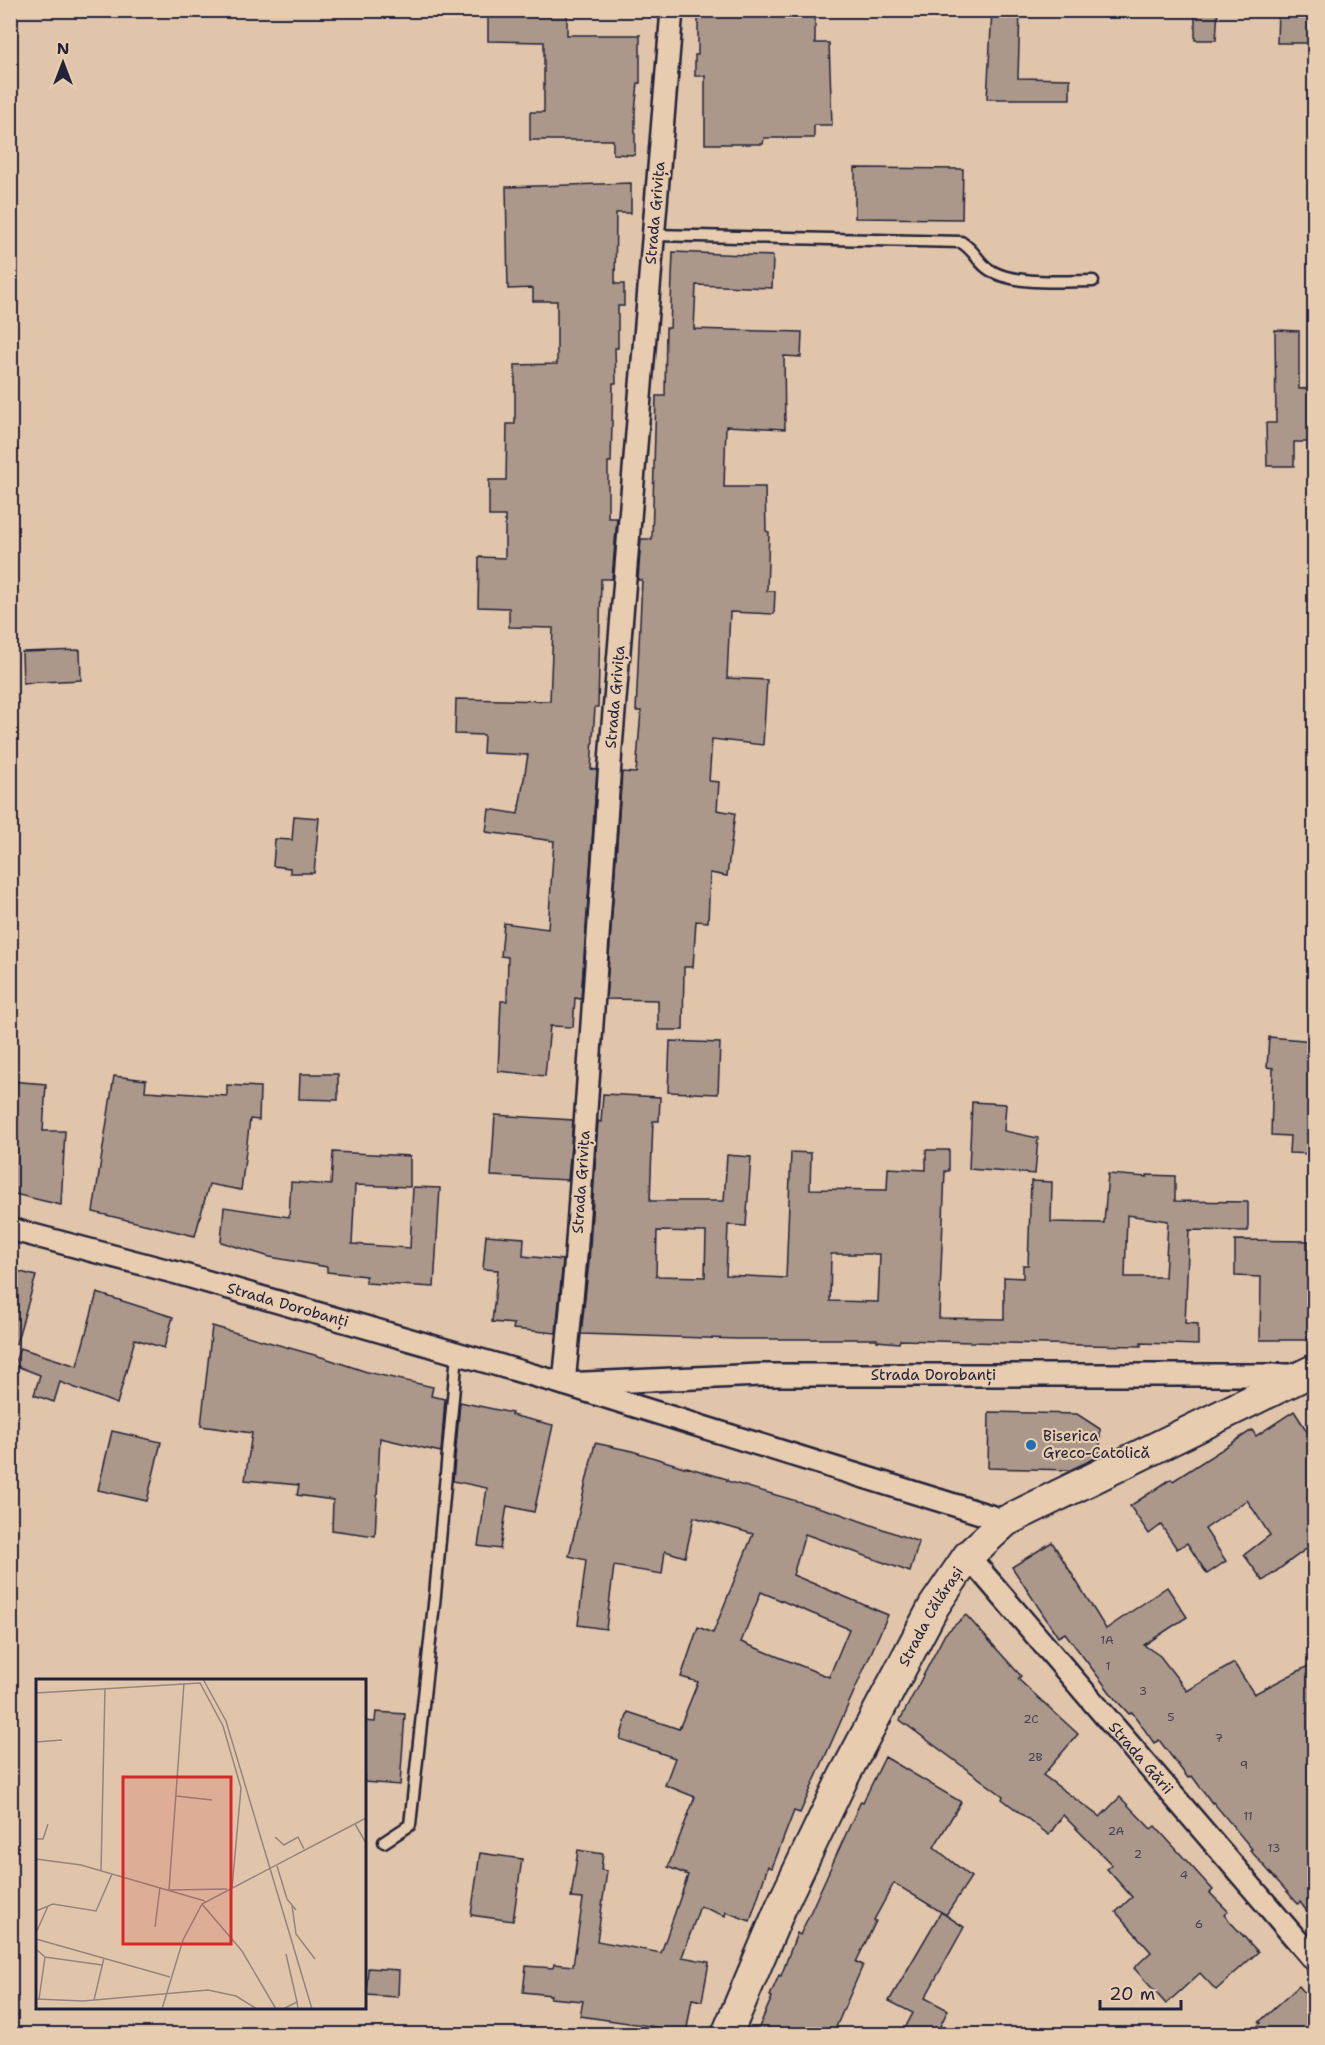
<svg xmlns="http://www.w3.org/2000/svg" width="1325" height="2045" font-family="'Shantell Sans',sans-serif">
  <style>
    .building { fill: #ab988b; stroke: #22223b; stroke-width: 1.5; fill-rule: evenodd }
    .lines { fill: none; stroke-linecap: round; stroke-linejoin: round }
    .lane-casing { stroke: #22223b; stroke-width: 15 }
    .street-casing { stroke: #22223b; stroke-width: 26 }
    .secondary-casing { stroke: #22223b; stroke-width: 34 }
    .lane { stroke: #e8ccaf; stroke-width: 10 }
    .street { stroke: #e8ccaf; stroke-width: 21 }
    .secondary { stroke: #e8ccaf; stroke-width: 30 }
    .poi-dot { fill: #1f6fb2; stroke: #e8ccaf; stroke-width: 2 }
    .labels { text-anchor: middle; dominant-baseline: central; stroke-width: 4.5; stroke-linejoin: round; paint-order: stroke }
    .number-label { font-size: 12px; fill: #44404f }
    .street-label { font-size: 15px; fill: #22223b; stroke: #e8ccaf }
    .poi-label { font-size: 15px; fill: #22223b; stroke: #e8ccaf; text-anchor: start }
    .inset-road { fill: none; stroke: #94847e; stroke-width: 1.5 }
    .view { fill: #d62828; fill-opacity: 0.15; stroke: #d62828; stroke-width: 3 }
    .inset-edge { fill: none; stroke: #22223b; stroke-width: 3 }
  </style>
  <rect width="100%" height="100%" fill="#e0c5aa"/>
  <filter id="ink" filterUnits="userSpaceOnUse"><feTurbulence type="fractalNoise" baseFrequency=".0167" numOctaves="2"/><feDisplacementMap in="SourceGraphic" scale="12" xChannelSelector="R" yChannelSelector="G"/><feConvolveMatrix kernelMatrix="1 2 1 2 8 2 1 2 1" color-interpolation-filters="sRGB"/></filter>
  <g filter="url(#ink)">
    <g class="building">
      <path d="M 488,10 L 512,10 L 512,14 L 567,14 L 567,35 L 640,35 L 640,83 L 638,83 L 635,111 L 635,155 L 613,154 L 613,140 L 530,140 L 530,112 L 544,112 L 544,42 L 488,41 Z"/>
      <path d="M 698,10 L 755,10 L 755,15 L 815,14 L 815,43 L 829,43 L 832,125 L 814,125 L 814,138 L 764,138 L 763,144 L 705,144 L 705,76 L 695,76 L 695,55 L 698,55 Z"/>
      <path d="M 992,10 L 1020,10 L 1018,78 L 1070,79 L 1070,99 L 987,99 Z"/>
      <path d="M 1195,10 L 1218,10 L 1216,40 L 1195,40 Z"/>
      <path d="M 1278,10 L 1314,10 L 1314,43 L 1277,43 Z"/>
      <path d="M 855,168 L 963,169 L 962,219 L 855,218 Z"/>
      <path d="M 631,183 L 631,213 L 616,213 L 615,284 L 624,284 L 624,306 L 618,306 L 618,348 L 615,348 L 616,383 L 613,383 L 611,462 L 608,462 L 608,518 L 617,518 L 612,579 L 601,579 L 598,707 L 595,707 L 591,769 L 597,770 L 581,999 L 575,998 L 573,1027 L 550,1026 L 545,1076 L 498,1071 L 501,1001 L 507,1001 L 508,957 L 501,956 L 504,923 L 548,929 L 554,841 L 486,832 L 489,809 L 518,814 L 528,755 L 483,753 L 484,735 L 455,734 L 456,699 L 550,701 L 553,628 L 509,627 L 509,608 L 478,607 L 479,557 L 505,558 L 505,516 L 489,516 L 489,480 L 506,480 L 507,424 L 515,424 L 515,365 L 557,364 L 557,301 L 533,301 L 533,288 L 508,289 L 506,187 Z"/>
      <path d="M 673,252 L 773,256 L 772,288 L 696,285 L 694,329 L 802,332 L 801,357 L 784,356 L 785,429 L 726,426 L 724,487 L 765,487 L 766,531 L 769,532 L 767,591 L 775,591 L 774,614 L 730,612 L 727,678 L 767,680 L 763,745 L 712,739 L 709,781 L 719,782 L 717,810 L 735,813 L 727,876 L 710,873 L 708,922 L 696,921 L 693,967 L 684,967 L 683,1030 L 658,1030 L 658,1000 L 606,999 L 622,772 L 636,773 L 641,711 L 636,711 L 642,580 L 638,580 L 641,539 L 652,539 L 656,396 L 665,396 L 666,328 L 670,328 Z"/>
      <path d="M 1275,330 L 1299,331 L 1299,389 L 1314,388 L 1314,442 L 1294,442 L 1294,466 L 1267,466 L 1266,423 L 1276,423 Z"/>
      <path d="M 80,650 L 81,680 L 23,683 L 22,652 Z"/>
      <path d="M 294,816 L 319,818 L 314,873 L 290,873 L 290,868 L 273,866 L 275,839 L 292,840 Z"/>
      <path d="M 1269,1037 L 1314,1041 L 1314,1154 L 1289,1153 L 1290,1136 L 1271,1135 L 1273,1068 L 1267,1067 Z"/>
      <path d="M 670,1041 L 720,1043 L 718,1094 L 668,1092 Z"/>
      <path d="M 300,1074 L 338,1074 L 338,1100 L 299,1099 Z"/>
      <path d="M 114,1076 L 146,1080 L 145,1091 L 227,1096 L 227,1085 L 260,1087 L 259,1120 L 250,1119 L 241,1190 L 209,1184 L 195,1236 L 93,1212 Z"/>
      <path d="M 10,1081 L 46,1084 L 43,1131 L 65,1131 L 61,1205 L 10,1193 Z"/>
      <path d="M 603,1094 L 660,1097 L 659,1121 L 653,1121 L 650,1201 L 724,1201 L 727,1155 L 751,1157 L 746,1226 L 728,1225 L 726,1275 L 786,1278 L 791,1152 L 811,1153 L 810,1189 L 887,1190 L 888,1168 L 926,1170 L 926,1150 L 949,1150 L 949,1171 L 945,1171 L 939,1318 L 1004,1319 L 1004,1277 L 1023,1278 L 1023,1265 L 1028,1265 L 1031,1181 L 1052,1182 L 1051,1222 L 1104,1223 L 1108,1174 L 1147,1177 L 1147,1175 L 1175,1176 L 1175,1201 L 1248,1202 L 1248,1231 L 1189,1230 L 1185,1323 L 1198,1324 L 1198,1345 L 1141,1343 L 1141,1346 L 1082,1345 L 900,1340 L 899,1343 L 877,1341 L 877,1339 L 737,1339 L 581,1334 L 589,1262 L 598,1121 L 601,1122 ZM 1127,1215 L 1168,1221 L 1165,1277 L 1125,1277 ZM 657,1231 L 706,1232 L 705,1277 L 656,1276 ZM 831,1254 L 880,1254 L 878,1302 L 830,1301 Z"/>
      <path d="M 972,1102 L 1006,1104 L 1004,1131 L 1038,1138 L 1035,1174 L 969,1169 Z"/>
      <path d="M 495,1115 L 573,1120 L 568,1180 L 491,1176 Z"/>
      <path d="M 333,1152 L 410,1156 L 410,1187 L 355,1185 L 352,1244 L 410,1248 L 413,1187 L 440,1188 L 434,1287 L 366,1283 L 366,1276 L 327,1272 L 327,1267 L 270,1257 L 221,1242 L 224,1207 L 289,1217 L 291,1182 L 331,1185 Z"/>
      <path d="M 486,1235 L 524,1238 L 523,1256 L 563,1260 L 556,1333 L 513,1329 L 514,1324 L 492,1322 L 498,1270 L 483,1269 Z"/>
      <path d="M 1235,1240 L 1309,1241 L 1308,1340 L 1260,1340 L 1261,1277 L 1235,1276 Z"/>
      <path d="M 10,1269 L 36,1276 L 16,1344 L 10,1343 Z"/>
      <path d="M 97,1293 L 173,1317 L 164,1348 L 135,1339 L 117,1404 L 60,1382 L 54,1402 L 34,1395 L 40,1375 L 14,1365 L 20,1348 L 77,1366 Z"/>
      <path d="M 212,1326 L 325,1358 L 367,1372 L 433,1387 L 431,1396 L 445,1399 L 441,1452 L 380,1438 L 375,1536 L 332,1530 L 333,1500 L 297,1495 L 299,1485 L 245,1480 L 252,1433 L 201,1426 Z"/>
      <path d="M 460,1402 L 512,1413 L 511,1415 L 553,1425 L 534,1512 L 507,1506 L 500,1549 L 478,1546 L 487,1488 L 453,1481 Z"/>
      <path d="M 1294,1411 L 1314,1442 L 1314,1543 L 1263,1581 L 1244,1555 L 1270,1535 L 1247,1500 L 1205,1529 L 1226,1561 L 1207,1574 L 1187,1543 L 1177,1549 L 1161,1525 L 1149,1534 L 1130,1506 L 1171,1479 L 1173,1481 L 1252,1430 L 1256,1436 Z"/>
      <path d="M 989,1412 L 1077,1414 L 1100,1429 L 1100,1456 L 1070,1470 L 988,1468 Z"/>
      <path d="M 112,1431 L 161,1442 L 147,1501 L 98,1490 Z"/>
      <path d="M 595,1443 L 632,1451 L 687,1468 L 687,1467 L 727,1479 L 727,1481 L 838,1513 L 919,1542 L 910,1572 L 805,1534 L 793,1575 L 888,1615 L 800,1813 L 794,1811 L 772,1868 L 768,1866 L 750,1921 L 726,1912 L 725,1916 L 700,1906 L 682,1957 L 709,1962 L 702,2001 L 692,1999 L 686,2034 L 655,2034 L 657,2027 L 580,2016 L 583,2001 L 550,1998 L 551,1995 L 523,1992 L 526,1966 L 553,1968 L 554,1964 L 573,1966 L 583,1899 L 571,1898 L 578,1850 L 603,1854 L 601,1870 L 607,1871 L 597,1941 L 661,1953 L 688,1875 L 668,1867 L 695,1797 L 665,1785 L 675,1758 L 620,1739 L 628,1712 L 679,1729 L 698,1682 L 681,1677 L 698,1627 L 713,1633 L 753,1534 L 694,1517 L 685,1557 L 665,1551 L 662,1574 L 614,1566 L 606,1629 L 578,1625 L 586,1560 L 569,1556 ZM 761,1592 L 849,1629 L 829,1677 L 741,1642 Z"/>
      <path d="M 1052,1542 L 1106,1629 L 1167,1587 L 1187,1617 L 1144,1645 L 1160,1656 L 1187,1691 L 1234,1663 L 1254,1694 L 1314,1663 L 1314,1921 L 1300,1902 L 1298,1904 L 1250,1850 L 1252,1849 L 1213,1802 L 1212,1803 L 1192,1776 L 1188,1778 L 1159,1740 L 1154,1743 L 1132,1712 L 1129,1714 L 1115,1699 L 1065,1633 L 1058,1637 L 1012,1567 Z"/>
      <path d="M 966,1615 L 1021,1676 L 1018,1679 L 1078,1734 L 1043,1775 L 1100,1817 L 1120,1797 L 1151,1829 L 1155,1826 L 1213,1890 L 1210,1893 L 1228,1911 L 1224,1915 L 1258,1952 L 1216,1990 L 1200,1973 L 1166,2004 L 1134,1968 L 1151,1952 L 1116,1912 L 1132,1897 L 1107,1869 L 1112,1865 L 1063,1815 L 1049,1835 L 1002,1799 L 1003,1796 L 900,1720 L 945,1634 Z"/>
      <path d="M 376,1712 L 405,1714 L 400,1785 L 364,1782 L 364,1721 L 375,1722 Z"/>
      <path d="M 885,1757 L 961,1802 L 934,1847 L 971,1877 L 946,1915 L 894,1883 L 874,1920 L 876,1921 L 856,1962 L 863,1965 L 833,2034 L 756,2034 L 772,1997 L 770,1996 L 779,1975 L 781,1976 L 797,1933 L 800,1935 L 861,1801 L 863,1802 Z"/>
      <path d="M 480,1853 L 522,1859 L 513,1921 L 471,1915 Z"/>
      <path d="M 941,1912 L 964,1927 L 925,1998 L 948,2010 L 936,2034 L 902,2034 L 913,2013 L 889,2001 Z"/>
      <path d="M 368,1968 L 399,1970 L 398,1997 L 366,1995 Z"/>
      <path d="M 1299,1986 L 1314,2004 L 1314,2034 L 1249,2034 L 1261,2023 L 1259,2022 Z"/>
    </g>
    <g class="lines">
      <g class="lane-casing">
        <g id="lane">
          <path d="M 653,235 L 961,242 C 975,251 976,259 987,268 C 1010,286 1065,281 1093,281"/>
          <path d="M 384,1842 L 410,1825 L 435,1595 L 457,1354"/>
        </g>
      </g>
      <g class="street-casing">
        <g id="street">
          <path id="s1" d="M 672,10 L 611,748 L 576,1256 L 564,1384 L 760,1375 L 1298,1375"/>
          <path id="s2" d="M 10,1229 L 177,1273 L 564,1384 L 1006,1521"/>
          <path id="s3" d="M 968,1556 L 1314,1960"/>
        </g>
      </g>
      <g class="secondary-casing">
        <g id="secondary">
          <path id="s4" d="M 727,2034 L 781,1907 L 843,1778 L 934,1606 L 968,1556 L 1006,1521 L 1314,1370"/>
        </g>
      </g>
      <use href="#lane" class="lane"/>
      <use href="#street" class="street"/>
      <use href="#secondary" class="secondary"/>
    </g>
  </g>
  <circle class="poi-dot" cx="1031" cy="1445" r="6"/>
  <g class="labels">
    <g class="number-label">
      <text x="1107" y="1640">1A</text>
      <text x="1108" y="1666">1</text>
      <text x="1143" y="1691">3</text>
      <text x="1171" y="1717">5</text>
      <text x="1031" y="1719">2C</text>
      <text x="1219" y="1738">7</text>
      <text x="1035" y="1757">2B</text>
      <text x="1244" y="1765">9</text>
      <text x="1248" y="1816">11</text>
      <text x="1116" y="1831">2A</text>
      <text x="1274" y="1848">13</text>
      <text x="1138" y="1854">2</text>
      <text x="1184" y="1875">4</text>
      <text x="1199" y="1924">6</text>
    </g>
    <g class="street-label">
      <text transform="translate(655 213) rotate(-85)">Strada Grivița</text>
      <text transform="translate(615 697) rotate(-85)">Strada Grivița</text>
      <text transform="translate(581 1182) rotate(-86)">Strada Grivița</text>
      <text stroke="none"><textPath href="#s2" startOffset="288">Strada Dorobanți</textPath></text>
      <text stroke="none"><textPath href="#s1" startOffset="1748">Strada Dorobanți</textPath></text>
      <text stroke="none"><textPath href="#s4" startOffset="465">Strada Călărași</textPath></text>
      <text stroke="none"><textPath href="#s3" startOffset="266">Strada Gării</textPath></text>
    </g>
    <g class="poi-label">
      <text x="1043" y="1436">Biserica<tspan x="1043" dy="17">Greco-Catolică</tspan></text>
    </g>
  </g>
  <g transform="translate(36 1679)">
    <rect width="330" height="330" fill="#e0c5aa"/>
    <path class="inset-road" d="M 167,0 L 190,42 L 276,330M 148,4 L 133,211 L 191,210M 0,14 L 164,4 L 187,47 L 205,109 L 196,209M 0,63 L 26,61M 140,117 L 176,121M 319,145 L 330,164M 239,158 L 248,166 L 262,158 L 268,170M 0,160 L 7,160 L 12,145M 0,180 L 45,186 L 169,222M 241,187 L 251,220 L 260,231M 65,192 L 69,9M 166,225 L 206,272 L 240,330M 256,226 L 260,255 L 279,280M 0,232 L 17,225 L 60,232 L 76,195M 119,248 L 124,208M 0,254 L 12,227M 0,260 L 134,298M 0,270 L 9,278 L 66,286M 250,275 L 261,323M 0,320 L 47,322 L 172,311 L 200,317 L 221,330M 3,320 L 9,278M 58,321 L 68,279M 126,330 L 147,261 L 166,225 L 330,139M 247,330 L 261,323 L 262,330"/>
    <path class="view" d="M 87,98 L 195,98 L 195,265 L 87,265 Z"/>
    <rect width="330" height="330" class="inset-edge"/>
  </g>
  <rect width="1325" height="2045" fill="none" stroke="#e8ccaf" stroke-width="36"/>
  <rect x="18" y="18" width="1289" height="2009" fill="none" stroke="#22223b" stroke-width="2" filter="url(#ink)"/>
  <g transform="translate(63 63)" stroke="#e8ccaf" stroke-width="4.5" paint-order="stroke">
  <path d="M0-4.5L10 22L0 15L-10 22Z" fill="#22223b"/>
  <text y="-9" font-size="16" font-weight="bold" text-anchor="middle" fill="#22223b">N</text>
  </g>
  <path d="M1100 2000v9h81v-9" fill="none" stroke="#22223b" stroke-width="3"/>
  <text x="1109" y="2000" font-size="18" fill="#22223b" stroke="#e8ccaf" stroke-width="4.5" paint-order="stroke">20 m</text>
</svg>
